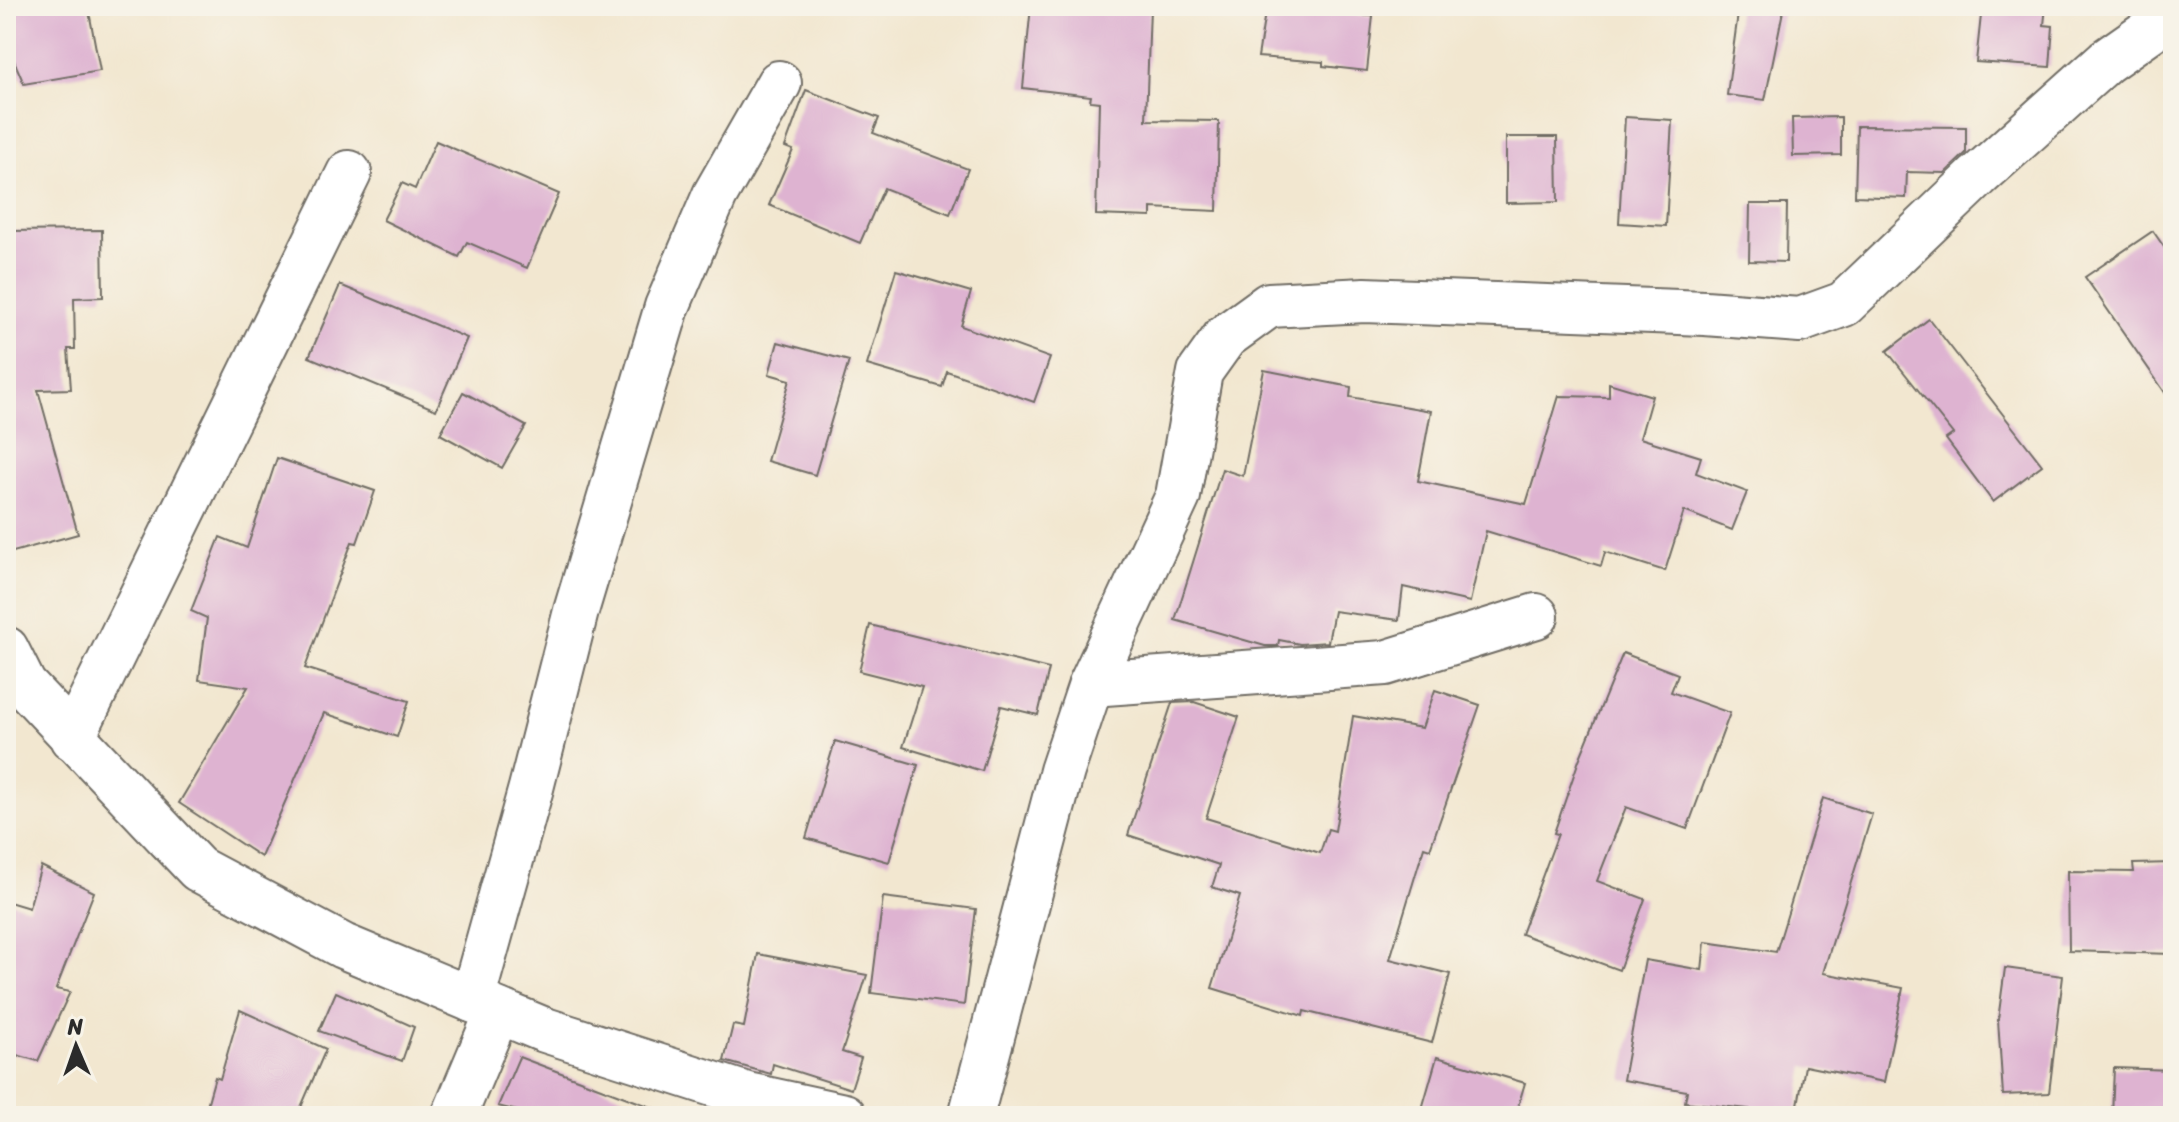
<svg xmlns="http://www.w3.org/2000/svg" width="2179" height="1122" font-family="Sriracha,sans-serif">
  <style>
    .building { fill: #deb3d1 }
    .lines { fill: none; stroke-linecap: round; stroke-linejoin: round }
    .minor-casing { stroke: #716d65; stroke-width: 48 }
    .tertiary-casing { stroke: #716d65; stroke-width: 48 }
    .minor { stroke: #fff; stroke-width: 44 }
    .tertiary { stroke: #fff; stroke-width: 44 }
  </style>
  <rect width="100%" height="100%" fill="#f7f3e8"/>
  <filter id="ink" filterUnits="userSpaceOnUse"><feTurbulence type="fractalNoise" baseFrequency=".0125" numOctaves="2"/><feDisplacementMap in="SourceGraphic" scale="16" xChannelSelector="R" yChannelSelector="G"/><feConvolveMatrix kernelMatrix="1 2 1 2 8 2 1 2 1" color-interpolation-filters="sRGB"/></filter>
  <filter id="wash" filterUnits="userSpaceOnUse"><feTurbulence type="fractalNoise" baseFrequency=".006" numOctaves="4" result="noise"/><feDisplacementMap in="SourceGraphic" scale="32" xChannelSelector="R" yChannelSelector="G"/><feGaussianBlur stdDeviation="1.8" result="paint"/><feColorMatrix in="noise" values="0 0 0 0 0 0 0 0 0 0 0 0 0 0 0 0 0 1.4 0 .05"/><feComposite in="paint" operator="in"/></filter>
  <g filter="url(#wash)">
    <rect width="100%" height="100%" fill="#f2e7d0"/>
    <g id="blocks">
      <g class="building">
        <path d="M 36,6 L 88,6 L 100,71 L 24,84 L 6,42 L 6,9 Z"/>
        <path d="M 1031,6 L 1150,8 L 1146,120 L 1219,121 L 1217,211 L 1151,208 L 1151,217 L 1096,215 L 1099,102 L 1090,101 L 1091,96 L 1023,88 Z"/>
        <path d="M 1266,6 L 1315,6 L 1314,12 L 1373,16 L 1367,71 L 1323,66 L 1323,62 L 1258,57 Z"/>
        <path d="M 1739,6 L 1784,6 L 1765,100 L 1727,95 Z"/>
        <path d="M 1982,6 L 2046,6 L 2044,25 L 2053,26 L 2050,67 L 1976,62 Z"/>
        <path d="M 806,90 L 879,118 L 873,133 L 968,169 L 950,214 L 884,188 L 860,243 L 769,205 L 793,150 L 785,147 Z"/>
        <path d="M 1625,117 L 1672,120 L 1666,226 L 1619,223 Z"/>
        <path d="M 1841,117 L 1841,155 L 1793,156 L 1792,118 Z"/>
        <path d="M 1857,126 L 1966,127 L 1966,153 L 1945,173 L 1907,172 L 1906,198 L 1855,196 Z"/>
        <path d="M 1506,137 L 1557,137 L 1558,202 L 1506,203 Z"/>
        <path d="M 436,141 L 559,194 L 527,268 L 467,242 L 459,257 L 383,220 L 402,183 L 415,189 Z"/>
        <path d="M 1750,204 L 1787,204 L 1786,262 L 1749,261 Z"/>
        <path d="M 102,230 L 103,297 L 74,298 L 75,349 L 68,349 L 71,389 L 38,390 L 78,534 L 6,554 L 6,231 Z"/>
        <path d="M 2153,231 L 2173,260 L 2173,404 L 2085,277 Z"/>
        <path d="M 896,270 L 971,292 L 961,326 L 1050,358 L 1034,402 L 947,371 L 942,387 L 867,365 Z"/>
        <path d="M 340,285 L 467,338 L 436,410 L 309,357 Z"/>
        <path d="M 1929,319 L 2042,465 L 1993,502 L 1946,439 L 1953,434 L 1887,351 Z"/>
        <path d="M 778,342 L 849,361 L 815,475 L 767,461 L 790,380 L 769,374 Z"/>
        <path d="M 1264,370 L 1351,387 L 1350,397 L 1431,411 L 1418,481 L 1526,504 L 1559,396 L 1609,397 L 1609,383 L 1652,396 L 1640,438 L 1701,457 L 1696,473 L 1747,492 L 1732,530 L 1684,511 L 1665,571 L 1605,552 L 1601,566 L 1486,531 L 1470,602 L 1403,587 L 1399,620 L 1334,611 L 1328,642 L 1300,644 L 1279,640 L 1278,646 L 1265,646 L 1175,620 L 1222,469 L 1243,476 Z"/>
        <path d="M 463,392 L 526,426 L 502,468 L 440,434 Z"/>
        <path d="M 277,458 L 375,491 L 357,543 L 352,542 L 305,668 L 409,701 L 397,737 L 324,713 L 261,857 L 179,803 L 248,687 L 199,680 L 207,618 L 191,611 L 220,537 L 247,548 Z"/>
        <path d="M 870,625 L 1049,669 L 1038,715 L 1001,706 L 982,771 L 903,747 L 922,687 L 859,671 Z"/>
        <path d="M 1623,653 L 1678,674 L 1671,692 L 1730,713 L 1687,829 L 1626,807 L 1597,881 L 1645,899 L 1619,970 L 1521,934 L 1558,834 L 1554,833 L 1579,760 Z"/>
        <path d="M 1435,690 L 1480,705 L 1430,849 L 1424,847 L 1390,959 L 1450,974 L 1432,1043 L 1304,1011 L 1303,1016 L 1212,988 L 1240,896 L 1212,887 L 1219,865 L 1128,835 L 1172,703 L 1194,702 L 1239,717 L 1206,818 L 1320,853 L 1328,829 L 1335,831 L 1353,716 L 1422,728 Z"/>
        <path d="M 835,741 L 918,765 L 889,862 L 806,838 Z"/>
        <path d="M 1823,798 L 1872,814 L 1823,973 L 1903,988 L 1884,1082 L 1805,1066 L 1796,1116 L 1767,1116 L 1748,1113 L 1749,1109 L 1685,1102 L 1687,1091 L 1623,1080 L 1645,960 L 1702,970 L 1705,942 L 1776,952 Z"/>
        <path d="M 2173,863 L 2173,954 L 2069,951 L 2068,871 L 2134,872 L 2133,864 Z"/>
        <path d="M 41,866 L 94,892 L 56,989 L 70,992 L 38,1061 L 6,1052 L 6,901 L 29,908 Z"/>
        <path d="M 883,897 L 976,909 L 964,1005 L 871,993 Z"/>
        <path d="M 758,954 L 867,975 L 842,1052 L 861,1058 L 851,1089 L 773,1064 L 771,1074 L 724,1061 L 733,1025 L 744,1027 Z"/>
        <path d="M 2005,968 L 2063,976 L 2049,1093 L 2003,1095 L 1998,1020 Z"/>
        <path d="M 336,992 L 414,1027 L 402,1061 L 319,1031 Z"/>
        <path d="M 240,1010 L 326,1049 L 301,1107 L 311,1110 L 310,1116 L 204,1116 L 215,1077 L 220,1079 Z"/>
        <path d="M 519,1057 L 667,1113 L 667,1116 L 537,1116 L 498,1106 Z"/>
        <path d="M 1437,1057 L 1525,1083 L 1515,1116 L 1420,1116 Z"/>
        <path d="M 2114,1068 L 2173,1070 L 2173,1116 L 2112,1116 Z"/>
      </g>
    </g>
  </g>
  <g filter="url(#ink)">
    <use href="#blocks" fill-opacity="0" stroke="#716d65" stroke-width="2"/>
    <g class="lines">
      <g class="minor-casing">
        <g id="minor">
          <path d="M 1091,684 L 1385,663 L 1536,616"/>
          <path d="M 72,738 L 349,173"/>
          <path d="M 472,1000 L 531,788 L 576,611 L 667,307 L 715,195 L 779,83"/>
          <path d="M 454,1116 L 498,1011"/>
          <path d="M 971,1116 L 1062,771 L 1091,684 L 1178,496 L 1200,372 L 1225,337 L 1269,305 L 1365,300 L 1705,313 L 1800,320 L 1844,304 L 1978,176 L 2106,61 L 2173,14"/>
        </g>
      </g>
      <g class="tertiary-casing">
        <path id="tertiary" d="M 6,649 L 24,685 L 198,869 L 343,946 L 542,1029 L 747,1095 L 844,1116"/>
      </g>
      <use href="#minor" class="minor"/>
      <use href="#tertiary" class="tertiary"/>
    </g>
  </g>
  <rect width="2179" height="1122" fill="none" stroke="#f7f3e8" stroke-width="32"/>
  <g transform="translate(76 1046) rotate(358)" stroke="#f7f3e8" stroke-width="6" paint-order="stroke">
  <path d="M0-6L14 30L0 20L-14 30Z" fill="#2b2b2b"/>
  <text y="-12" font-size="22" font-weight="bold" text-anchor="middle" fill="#2b2b2b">N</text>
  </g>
</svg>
